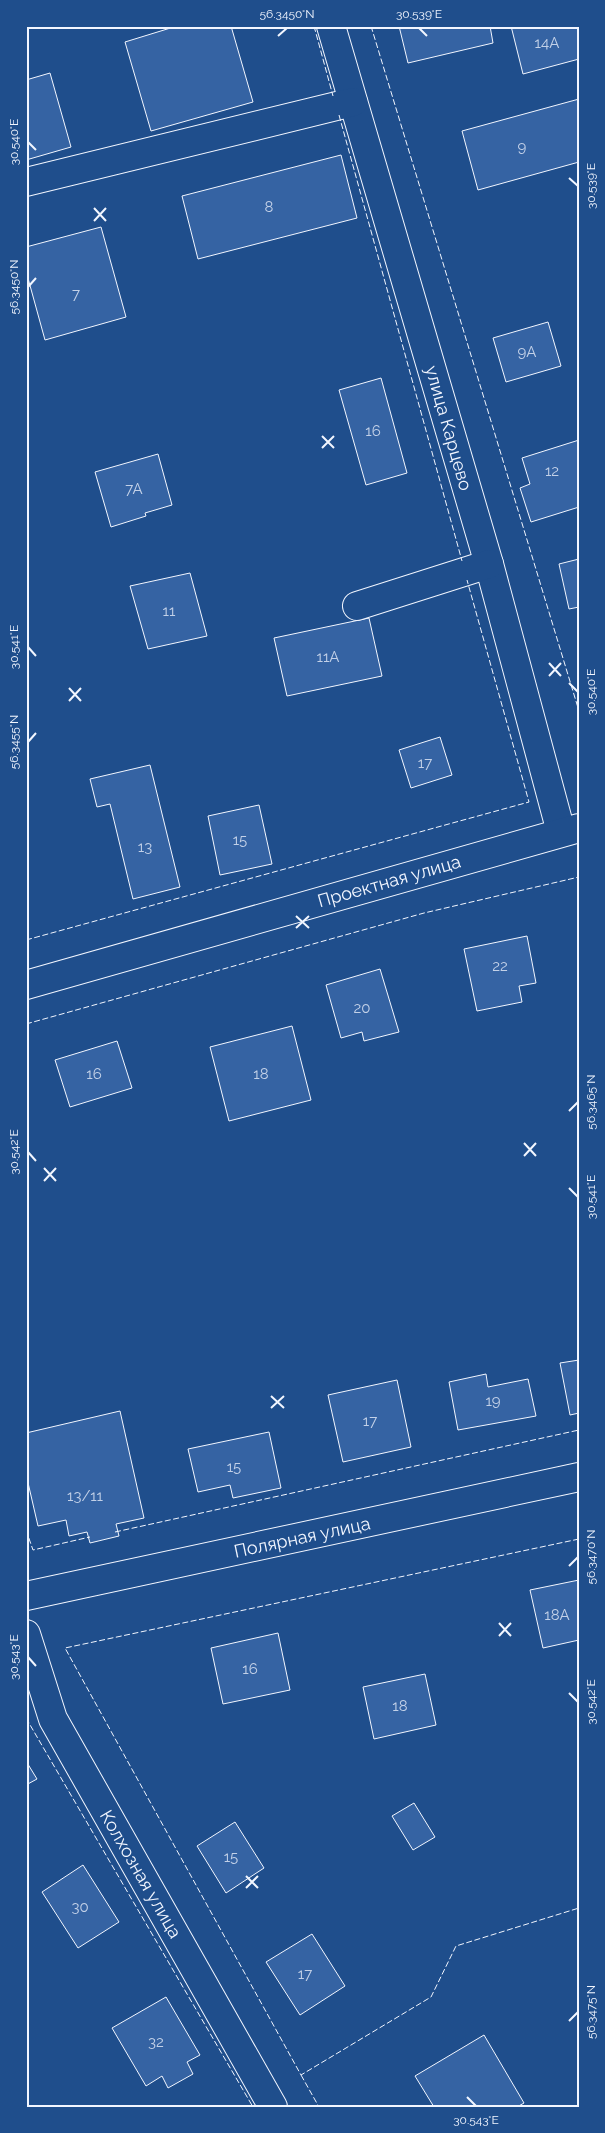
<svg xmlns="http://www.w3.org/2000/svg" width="605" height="2133" font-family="Raleway,sans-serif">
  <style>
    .building { fill: #3563a3; stroke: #f2f6ff }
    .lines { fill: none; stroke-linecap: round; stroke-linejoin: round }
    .minor-casing { stroke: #f2f6ff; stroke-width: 30 }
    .minor { stroke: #1f4e8c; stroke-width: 28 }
    .fence { stroke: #f2f6ff; stroke-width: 1; stroke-dasharray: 6 2.5; stroke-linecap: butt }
    .ticks { fill: none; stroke: #f2f6ff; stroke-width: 2 }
    .labels { text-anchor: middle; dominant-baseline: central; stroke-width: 4; stroke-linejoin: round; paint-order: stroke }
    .number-label { font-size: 15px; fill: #c3d1e8 }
    .street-label { font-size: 18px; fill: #f2f6ff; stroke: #1f4e8c }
    .neatline { fill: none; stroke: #f2f6ff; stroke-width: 2 }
    .ticks-label { font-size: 12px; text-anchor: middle; fill: #f2f6ff }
  </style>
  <rect width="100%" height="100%" fill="#1f4e8c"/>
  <g class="building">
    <path d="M 177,26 L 231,26 L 253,102 L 151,131 L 125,42 Z"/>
    <path d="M 399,26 L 490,26 L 493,43 L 408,63 Z"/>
    <path d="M 511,26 L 579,26 L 579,59 L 523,74 Z"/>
    <path d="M 50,73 L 71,147 L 26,160 L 26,80 Z"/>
    <path d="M 579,99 L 579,162 L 478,190 L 462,131 Z"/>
    <path d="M 341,155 L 357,218 L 198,259 L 182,196 Z"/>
    <path d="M 101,227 L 126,317 L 45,340 L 26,271 L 26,247 Z"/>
    <path d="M 548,322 L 561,366 L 506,382 L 493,338 Z"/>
    <path d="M 381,378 L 407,473 L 366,485 L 339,390 Z"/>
    <path d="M 579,440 L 579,507 L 531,522 L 520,488 L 530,484 L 522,458 Z"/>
    <path d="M 158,454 L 172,505 L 145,513 L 146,516 L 111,527 L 95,472 Z"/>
    <path d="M 579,559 L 579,607 L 569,609 L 559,564 Z"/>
    <path d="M 190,573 L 207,636 L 148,649 L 130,586 Z"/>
    <path d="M 369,618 L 382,676 L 287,696 L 274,638 Z"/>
    <path d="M 440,737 L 452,775 L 411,788 L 399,750 Z"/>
    <path d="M 150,765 L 180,887 L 133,899 L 110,804 L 97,807 L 90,779 Z"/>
    <path d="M 259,805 L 272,864 L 220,875 L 208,816 Z"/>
    <path d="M 527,936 L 536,983 L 519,986 L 522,1002 L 477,1011 L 464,949 Z"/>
    <path d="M 380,969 L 399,1032 L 364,1041 L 362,1032 L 341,1038 L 326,985 Z"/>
    <path d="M 292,1026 L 311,1100 L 229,1121 L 210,1047 Z"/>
    <path d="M 117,1041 L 132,1088 L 70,1107 L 55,1060 Z"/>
    <path d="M 579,1360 L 579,1413 L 570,1415 L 560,1363 Z"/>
    <path d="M 486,1374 L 488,1387 L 528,1379 L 536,1416 L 458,1430 L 449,1382 Z"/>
    <path d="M 397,1380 L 411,1447 L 343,1462 L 328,1395 Z"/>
    <path d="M 120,1411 L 144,1518 L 116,1524 L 119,1536 L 90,1543 L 87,1532 L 69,1536 L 66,1520 L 38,1526 L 26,1474 L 26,1433 Z"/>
    <path d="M 269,1432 L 281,1488 L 233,1498 L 230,1485 L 198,1492 L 188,1449 Z"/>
    <path d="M 579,1580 L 579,1640 L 543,1648 L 530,1590 Z"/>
    <path d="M 278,1633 L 290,1690 L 223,1704 L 211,1648 Z"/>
    <path d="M 425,1674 L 436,1725 L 374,1739 L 363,1687 Z"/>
    <path d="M 26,1761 L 37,1779 L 26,1785 Z"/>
    <path d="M 414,1803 L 435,1837 L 413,1850 L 392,1816 Z"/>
    <path d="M 235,1822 L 264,1868 L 226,1893 L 197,1846 Z"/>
    <path d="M 83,1865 L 119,1922 L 78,1948 L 42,1892 Z"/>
    <path d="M 312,1934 L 345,1986 L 300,2015 L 266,1962 Z"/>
    <path d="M 166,1997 L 200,2055 L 187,2062 L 193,2074 L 168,2088 L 162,2076 L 146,2086 L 112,2028 Z"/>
    <path d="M 484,2035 L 524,2103 L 517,2107 L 434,2107 L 415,2076 Z"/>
  </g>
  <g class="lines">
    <g class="minor-casing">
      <g id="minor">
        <path d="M 331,26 L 489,564 L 561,832"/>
        <path d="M 26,182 L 353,102"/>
        <path d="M 357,606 L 489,564"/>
        <path d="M 26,985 L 579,828"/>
        <path d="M 26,1596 L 579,1477"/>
        <path d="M 26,1634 L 53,1719 L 273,2107"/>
      </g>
    </g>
    <use href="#minor" class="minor"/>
    <g class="fence">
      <path d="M 314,26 L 333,96"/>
      <path d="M 371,26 L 579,711"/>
      <path d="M 339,115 L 462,561"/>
      <path d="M 26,940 L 529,802 L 467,580"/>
      <path d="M 26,1024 L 424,913 L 579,877"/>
      <path d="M 26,1530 L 33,1550 L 90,1537"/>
      <path d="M 115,1532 L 579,1430"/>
      <path d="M 579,1539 L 65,1648 L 301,2075 L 431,1997 L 456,1946 L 579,1908"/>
      <path d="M 26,1718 L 253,2107"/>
      <path d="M 301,2075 L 319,2107"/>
    </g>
  </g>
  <path class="ticks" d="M 419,28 L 427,36M 278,36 L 287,28M 28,142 L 36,150M 569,178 L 578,186M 94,208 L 106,221M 94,221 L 106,208M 28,287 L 36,278M 322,436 L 334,448M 322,448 L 334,436M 28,647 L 36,656M 549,663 L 561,676M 549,676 L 561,663M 569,683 L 578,692M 69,688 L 81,701M 69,701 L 81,688M 28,742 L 36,733M 296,916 L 309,928M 296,928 L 309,916M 569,1111 L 578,1102M 524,1143 L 536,1156M 28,1152 L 36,1161M 524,1156 L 536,1143M 44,1168 L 56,1181M 44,1181 L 56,1168M 569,1188 L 578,1197M 271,1396 L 284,1408M 271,1408 L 284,1396M 569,1566 L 578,1557M 499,1623 L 511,1636M 499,1636 L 511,1623M 28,1657 L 36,1666M 569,1693 L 578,1702M 246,1876 L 258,1888M 246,1888 L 258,1876M 569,2021 L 578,2012M 467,2097 L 476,2106"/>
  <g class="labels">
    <g class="number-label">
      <text x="547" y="43">14А</text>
      <text x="522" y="147">9</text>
      <text x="269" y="207">8</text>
      <text x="76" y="294">7</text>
      <text x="527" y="352">9А</text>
      <text x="373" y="431">16</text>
      <text x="552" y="471">12</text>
      <text x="134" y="489">7А</text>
      <text x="169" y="611">11</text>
      <text x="328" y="657">11А</text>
      <text x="425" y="763">17</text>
      <text x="240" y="840">15</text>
      <text x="145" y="847">13</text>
      <text x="500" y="966">22</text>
      <text x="362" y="1008">20</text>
      <text x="94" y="1074">16</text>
      <text x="261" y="1074">18</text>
      <text x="493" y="1401">19</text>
      <text x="370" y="1421">17</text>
      <text x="234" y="1467">15</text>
      <text x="85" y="1496">13/11</text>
      <text x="557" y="1615">18А</text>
      <text x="250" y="1669">16</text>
      <text x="400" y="1706">18</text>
      <text x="231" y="1857">15</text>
      <text x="80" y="1907">30</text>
      <text x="305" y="1974">17</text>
      <text x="156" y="2042">32</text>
    </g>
    <g class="street-label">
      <text transform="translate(449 428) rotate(74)">улица Карцево</text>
      <text transform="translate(389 881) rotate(-16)">Проектная улица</text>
      <text transform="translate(302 1537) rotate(-12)">Полярная улица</text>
      <text transform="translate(141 1874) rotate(60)">Колхозная улица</text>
    </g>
  </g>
  <rect width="605" height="2133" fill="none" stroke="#1f4e8c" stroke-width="55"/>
  <rect x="28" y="28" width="550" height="2078" class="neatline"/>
  <g class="ticks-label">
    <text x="287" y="18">56.3450°N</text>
    <text x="419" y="18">30.539°E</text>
    <text transform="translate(14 142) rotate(-90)" y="4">30.540°E</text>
    <text transform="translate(591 186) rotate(-90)" y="4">30.539°E</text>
    <text transform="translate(14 287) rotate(-90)" y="4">56.3450°N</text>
    <text transform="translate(14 647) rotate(-90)" y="4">30.541°E</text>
    <text transform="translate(591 692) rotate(-90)" y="4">30.540°E</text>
    <text transform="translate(14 742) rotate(-90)" y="4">56.3455°N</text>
    <text transform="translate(591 1102) rotate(-90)" y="4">56.3465°N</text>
    <text transform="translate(14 1152) rotate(-90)" y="4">30.542°E</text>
    <text transform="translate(591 1197) rotate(-90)" y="4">30.541°E</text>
    <text transform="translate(591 1557) rotate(-90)" y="4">56.3470°N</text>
    <text transform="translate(14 1657) rotate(-90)" y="4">30.543°E</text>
    <text transform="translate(591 1702) rotate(-90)" y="4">30.542°E</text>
    <text transform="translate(591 2012) rotate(-90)" y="4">56.3475°N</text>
    <text x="476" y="2124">30.543°E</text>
  </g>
</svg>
